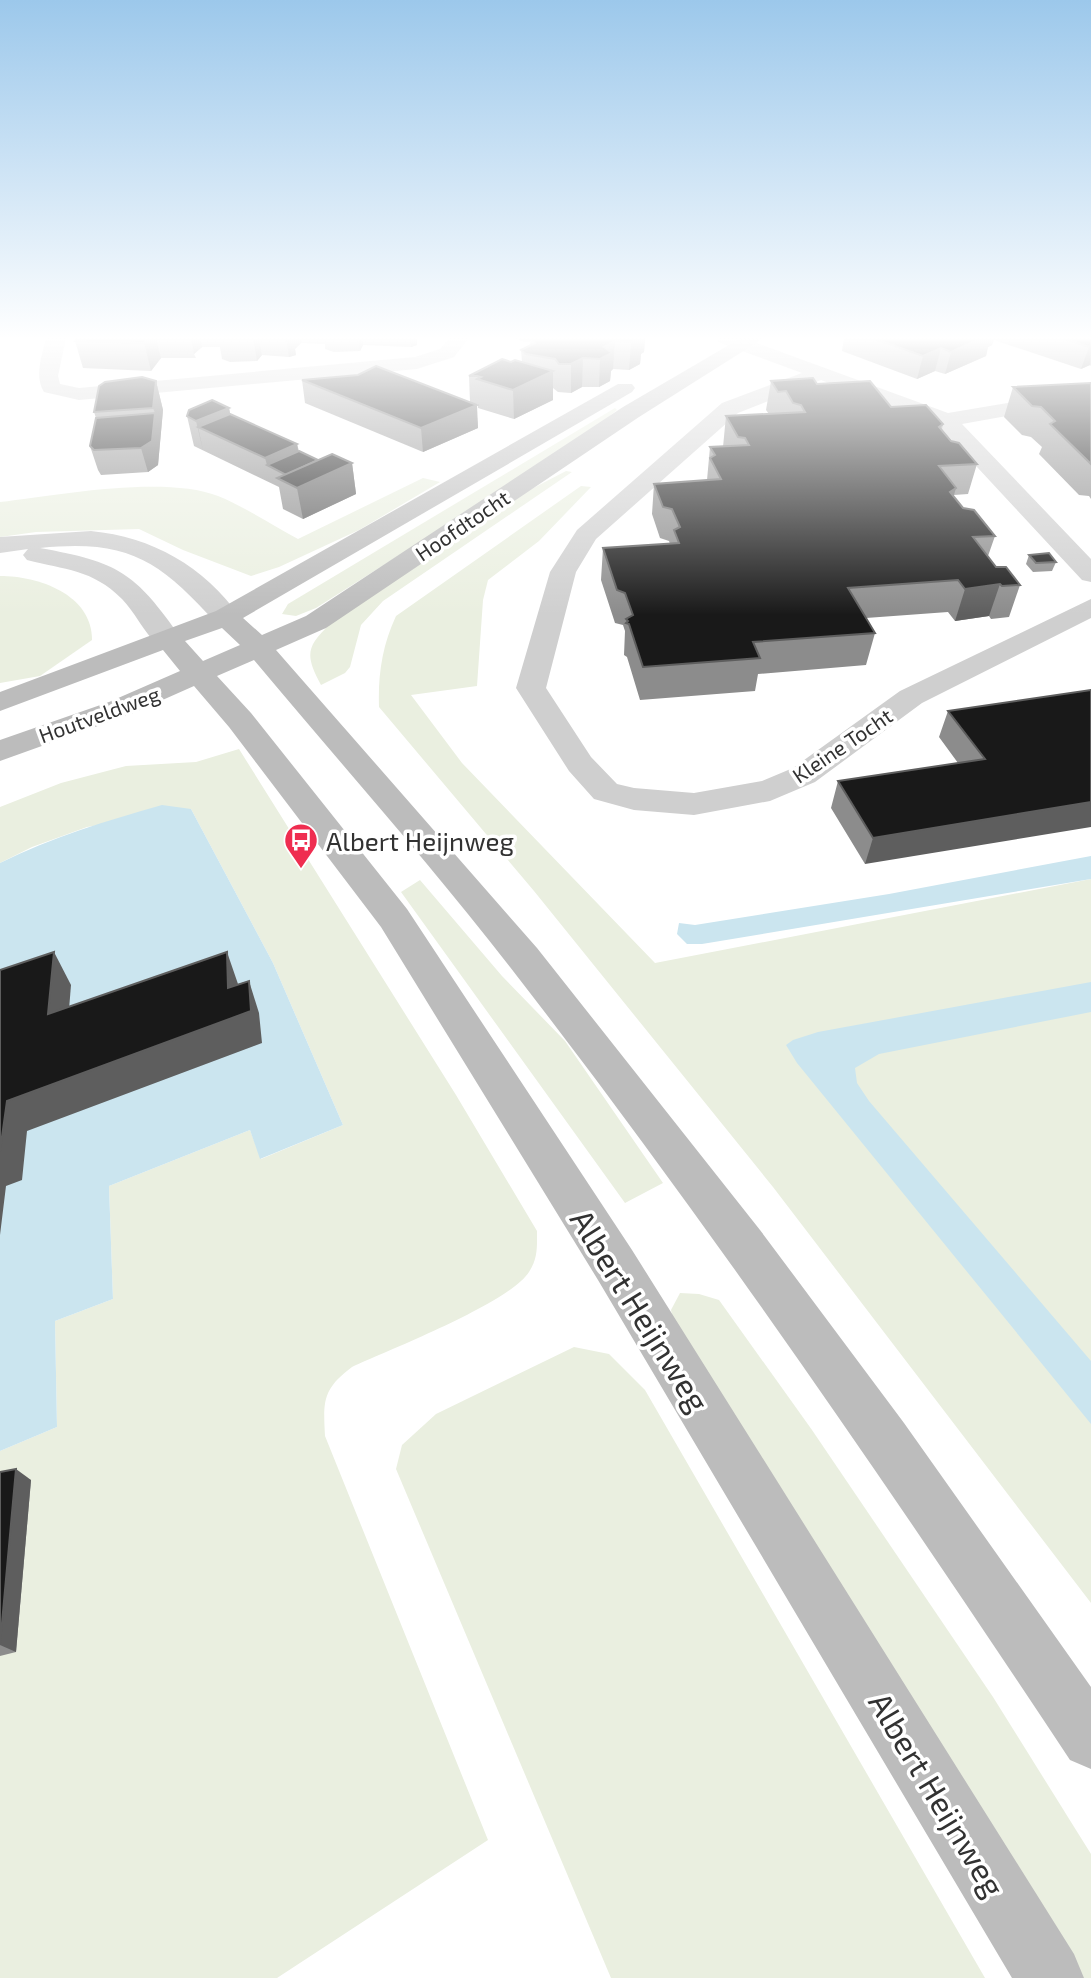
<svg xmlns="http://www.w3.org/2000/svg" width="1091" height="1978" font-family="'Exo 2',sans-serif">
  <style>
    .green { fill: #eaefe0 }
    .water { fill: #cbe5ef }
    .lines { fill: none; stroke-linecap: round; stroke-linejoin: round }
    .street { fill: #cfcfcf; fill-rule: evenodd }
    .secondary { fill: #bcbcbc; fill-rule: evenodd }
    .wall { fill: #8c8c8c }
    .shaded-wall { fill: #5e5e5e }
    .building { fill: #191919; stroke: #5e5e5e; stroke-width: 2 }
    .labels { text-anchor: middle; dominant-baseline: central; stroke-width: 7; stroke-linejoin: round; paint-order: stroke }
    .far-street-label { font-size: 21px; fill: #323232; stroke: #fff }
    .poi-label { font-size: 26px; fill: #323232; stroke: #fff; text-anchor: start }
    .near-street-label { font-size: 32px; fill: #323232; stroke: #fff }
  </style>
  <rect width="100%" height="100%" fill="#fff"/>
  <g class="green">
    <path d="M 615,408 L 617,410 L 582,439 L 316,608 L 296,616 L 282,614 L 288,604 Z"/>
    <path d="M 566,471 L 572,472 L 383,601 L 361,625 L 350,667 L 345,673 L 321,685 C 305,655 306,647 330,624 L 520,495 Z"/>
    <path d="M 423,478 L 440,482 L 359,530 L 279,567 L 251,576 L 183,550 L 139,529 L 36,532 L 0,537 L 0,502 C 58,495 165,475 218,496 C 245,507 272,525 298,539 Z"/>
    <path d="M 581,486 L 591,487 L 539,541 L 488,580 L 483,600 L 477,686 L 411,695 L 462,763 L 655,963 L 1091,879 L 1091,1603 L 773,1187 L 534,891 L 379,707 C 378,675 382,646 396,616 Z"/>
    <path d="M 0,576 C 38,576 92,594 92,640 L 40,676 L 0,683 Z"/>
    <path d="M 239,749 L 456,1095 L 537,1231 C 537,1247 538,1258 529,1272 C 509,1303 391,1349 352,1367 C 323,1389 323,1400 325,1436 L 488,1840 L 277,1978 L 0,1978 L 0,1451 L 57,1427 L 55,1321 L 113,1299 L 109,1186 L 250,1130 L 261,1159 L 343,1125 L 273,963 L 191,809 L 87,827 L 32,847 L 0,863 L 0,807 L 61,783 L 126,766 L 196,762 Z"/>
    <path d="M 420,880 L 502,976 L 565,1041 L 663,1183 L 625,1203 L 401,892 Z"/>
    <path d="M 680,1293 L 699,1294 L 719,1300 L 812,1430 L 993,1697 L 1091,1854 L 1091,1978 L 1083,1978 L 676,1332 L 671,1310 Z"/>
    <path d="M 574,1347 L 609,1354 L 645,1390 L 985,1978 L 611,1978 L 396,1469 L 402,1445 L 436,1414 Z"/>
  </g>
  <g class="water">
    <path d="M 162,805 L 191,809 L 273,963 L 343,1125 L 260,1159 L 250,1130 L 109,1186 L 113,1299 L 55,1321 L 57,1427 L 0,1451 L 0,863 C 52,837 106,821 162,805 Z"/>
    <path d="M 1091,856 L 1091,879 L 702,944 L 687,944 L 677,934 L 679,923 L 695,925 L 889,894 Z"/>
    <path d="M 1091,982 L 1091,1012 L 879,1054 L 855,1068 L 857,1083 L 869,1101 L 1091,1361 L 1091,1424 L 797,1063 L 786,1045 L 793,1040 L 818,1032 Z"/>
  </g>
  <g class="lines">
    <g class="street">
      <path d="M 46,338 L 66,338 L 58,376 L 60,384 L 79,388 L 415,357 L 440,349 L 449,338 L 469,338 L 454,357 L 417,369 L 79,400 L 44,392 C 34,376 42,356 46,338 Z"/>
      <path d="M 716,338 L 743,338 L 948,413 L 1091,389 L 1091,401 L 962,424 L 1091,559 L 1091,582 L 1082,580 L 938,425 L 821,380 L 738,413 L 596,539 L 576,572 L 546,688 L 591,757 L 617,784 L 634,788 L 694,793 L 762,781 L 793,768 L 900,691 L 1091,599 L 1091,618 L 922,703 L 815,782 L 770,801 L 694,815 L 634,810 L 594,799 L 569,771 L 516,688 L 550,572 L 577,530 L 722,403 L 802,373 L 718,342 Z"/>
      <path d="M 91,531 C 152,537 204,566 240,617 L 236,623 L 226,625 L 216,623 C 159,560 128,539 40,548 C 118,562 135,572 181,638 L 177,644 C 170,646 162,648 156,643 C 144,632 134,611 122,599 C 92,569 65,570 27,560 L 23,555 L 28,549 L 0,553 L 0,537 Z"/>
    </g>
    <path class="secondary" d="M 741,338 L 764,338 L 639,417 L 326,628 L 276,650 L 537,948 L 760,1230 L 904,1423 L 1091,1687 L 1091,1769 L 1070,1760 C 891,1490 708,1222 510,967 C 428,861 339,762 254,660 L 217,676 L 251,713 L 407,909 L 632,1250 L 1074,1954 L 1084,1978 L 1012,1978 L 598,1280 L 381,927 L 229,727 L 194,686 L 131,714 L 0,761 L 0,740 L 109,702 L 180,671 L 163,650 L 0,711 L 0,692 L 216,611 L 618,384 L 632,384 L 635,388 L 632,392 L 243,618 L 262,635 L 306,616 L 623,407 ZM 222,628 L 240,645 L 203,661 L 185,641 Z"/>
  </g>
  <g class="wall">
    <path d="M 77,338 L 417,338 L 417,345 L 411,347 L 363,345 L 360,351 L 334,352 L 325,349 L 325,344 L 301,343 L 295,349 L 296,355 L 289,357 L 262,355 L 257,361 L 230,362 L 222,359 L 220,347 L 202,347 L 194,354 L 196,358 L 161,358 L 151,371 L 83,368 L 75,341 Z"/>
    <path d="M 514,338 L 645,338 L 644,352 L 641,354 L 640,364 L 629,370 L 613,369 L 611,371 L 610,381 L 599,387 L 582,387 L 571,393 L 558,392 L 553,388 L 553,400 L 514,419 L 478,408 L 478,404 L 476,404 L 478,428 L 423,452 L 305,403 L 302,380 L 470,402 L 469,376 L 511,362 L 522,362 L 521,350 L 530,345 L 530,342 L 521,341 Z"/>
    <path d="M 844,338 L 1091,338 L 1091,366 L 1090,365 L 1081,369 L 994,340 L 992,345 L 988,347 L 986,356 L 945,374 L 935,371 L 917,379 L 842,351 Z"/>
    <path d="M 156,381 L 163,410 L 158,465 L 148,472 L 101,475 L 98,470 L 90,446 L 96,418 L 94,412 Z"/>
    <path d="M 771,381 L 817,384 L 943,424 L 942,429 L 951,441 L 977,464 L 968,494 L 954,495 L 954,497 L 963,508 L 995,536 L 988,556 L 996,567 L 1020,585 L 1009,617 L 991,619 L 989,616 L 955,621 L 948,612 L 866,618 L 875,633 L 866,665 L 758,674 L 755,691 L 640,700 L 627,657 L 624,655 L 625,631 L 623,625 L 615,623 L 601,580 L 603,548 L 670,544 L 669,541 L 660,538 L 652,514 L 654,484 L 707,480 L 710,447 L 723,447 L 726,416 L 769,414 L 766,410 Z"/>
    <path d="M 1091,383 L 1091,499 L 1089,496 L 1079,495 L 1039,454 L 1042,447 L 1031,437 L 1022,435 L 1004,417 L 1013,387 Z"/>
    <path d="M 229,408 L 230,414 L 297,444 L 299,451 L 318,461 L 352,463 L 356,494 L 303,519 L 283,509 L 279,487 L 194,446 L 187,416 Z"/>
    <path d="M 1029,555 L 1056,562 L 1052,571 L 1033,572 L 1026,564 Z"/>
    <path d="M 1091,690 L 865,864 L 831,808 L 838,781 L 958,763 L 939,737 L 948,711 Z"/>
    <path d="M 0,1472 L 31,1480 L 16,1652 L 0,1656 Z"/>
  </g>
  <g class="shaded-wall">
    <path d="M 148,338 L 156,338 L 161,358 L 151,371 L 144,343 Z"/>
    <path d="M 191,338 L 200,338 L 202,347 L 194,354 Z"/>
    <path d="M 253,338 L 259,338 L 262,355 L 257,361 Z"/>
    <path d="M 286,338 L 300,338 L 301,343 L 295,349 L 296,355 L 289,357 Z"/>
    <path d="M 359,338 L 362,338 L 363,345 L 360,351 Z"/>
    <path d="M 410,338 L 417,338 L 417,345 L 411,347 Z"/>
    <path d="M 635,338 L 645,338 L 644,352 L 641,354 L 640,364 L 629,370 L 631,342 Z"/>
    <path d="M 980,338 L 994,338 L 992,345 L 988,347 L 986,356 L 945,374 L 951,352 Z"/>
    <path d="M 615,341 L 613,369 L 611,371 L 610,381 L 599,387 L 600,359 L 604,347 Z"/>
    <path d="M 1091,346 L 1090,365 L 1081,369 L 1089,347 Z"/>
    <path d="M 941,348 L 935,371 L 917,379 L 923,356 Z"/>
    <path d="M 583,358 L 582,387 L 571,393 L 571,364 Z"/>
    <path d="M 553,371 L 553,400 L 514,419 L 513,390 Z"/>
    <path d="M 156,381 L 163,410 L 158,465 L 148,472 L 141,448 L 155,413 L 153,408 Z"/>
    <path d="M 477,405 L 478,428 L 423,452 L 421,428 Z"/>
    <path d="M 229,408 L 235,437 L 198,427 L 203,450 L 196,421 Z"/>
    <path d="M 297,444 L 301,468 L 267,465 L 265,458 Z"/>
    <path d="M 352,463 L 356,494 L 303,519 L 297,488 Z"/>
    <path d="M 956,488 L 947,519 L 950,492 Z"/>
    <path d="M 1000,584 L 989,616 L 955,621 L 965,589 Z"/>
    <path d="M 1091,802 L 1091,827 L 865,864 L 873,838 Z"/>
    <path d="M 54,952 L 71,985 L 66,1046 L 48,1014 Z"/>
    <path d="M 227,952 L 238,984 L 249,981 L 259,1013 L 262,1043 L 27,1131 L 22,1180 L 6,1186 L 0,1235 L 0,1151 L 7,1101 L 228,988 Z"/>
    <path d="M 16,1469 L 31,1480 L 16,1652 L 0,1645 Z"/>
  </g>
  <g class="building">
    <path d="M 77,338 L 148,338 L 144,343 L 75,341 Z"/>
    <path d="M 532,338 L 638,338 L 631,342 L 615,341 L 604,347 L 612,353 L 600,359 L 583,358 L 571,364 L 559,364 L 555,359 L 526,354 L 521,350 L 535,343 L 530,339 Z"/>
    <path d="M 872,338 L 982,338 L 951,352 L 941,348 L 923,356 Z"/>
    <path d="M 1062,338 L 1091,338 L 1091,346 L 1089,347 Z"/>
    <path d="M 502,359 L 511,362 L 515,360 L 553,371 L 513,390 L 477,379 L 481,377 L 477,376 L 469,376 Z"/>
    <path d="M 376,366 L 477,405 L 421,428 L 302,380 L 358,375 Z"/>
    <path d="M 142,377 L 156,381 L 153,408 L 94,412 L 99,386 L 105,382 Z"/>
    <path d="M 813,378 L 817,384 L 870,381 L 891,407 L 926,405 L 943,424 L 939,427 L 951,441 L 959,443 L 977,464 L 939,466 L 956,488 L 950,492 L 963,508 L 974,510 L 995,536 L 973,537 L 996,567 L 1006,567 L 1020,585 L 1002,586 L 1000,584 L 965,589 L 958,580 L 848,588 L 875,633 L 753,642 L 760,658 L 643,667 L 629,624 L 626,623 L 628,621 L 626,619 L 633,615 L 625,593 L 617,590 L 603,548 L 679,543 L 674,530 L 680,527 L 672,509 L 663,507 L 654,484 L 721,479 L 710,458 L 715,455 L 710,447 L 749,445 L 745,438 L 738,437 L 726,416 L 805,412 L 801,405 L 793,403 L 786,391 L 778,392 L 771,381 Z"/>
    <path d="M 1091,383 L 1091,464 L 1050,424 L 1055,421 L 1041,407 L 1032,406 L 1013,387 Z"/>
    <path d="M 212,400 L 229,408 L 196,421 L 187,416 L 189,410 Z"/>
    <path d="M 155,413 L 152,441 L 141,448 L 94,450 L 90,446 L 96,418 Z"/>
    <path d="M 230,414 L 297,444 L 265,458 L 198,427 Z"/>
    <path d="M 299,451 L 318,460 L 286,475 L 267,465 Z"/>
    <path d="M 332,454 L 352,463 L 297,488 L 277,478 Z"/>
    <path d="M 1049,553 L 1056,562 L 1036,563 L 1029,555 Z"/>
    <path d="M 1091,690 L 1091,802 L 873,838 L 838,781 L 985,759 L 948,711 Z"/>
    <path d="M 54,952 L 48,1014 L 227,952 L 228,988 L 249,981 L 251,1011 L 7,1101 L 0,1151 L 0,970 Z"/>
    <path d="M 16,1469 L 0,1645 L 0,1472 Z"/>
  </g>
  <linearGradient id="sky" x2="0" y2="1"><stop stop-color="#9cc8eb"/><stop offset="0.55" stop-color="#fff"/><stop offset="1" stop-color="#fff" stop-opacity="0"/></linearGradient>
  <rect width="1091" height="615" fill="url(#sky)"/>
  <defs>
    <g id="bus-pin" transform="scale(1.75)"><path d="M0 17L-7.5 6A9.5 9.5 0 1 1 7.5 6Z" fill="#ef2d50" stroke="#fff"/><path d="M-5-6H5V4H4V6H2V4H-2V6H-4V4H-5ZM-3.5-4V0h7V-4ZM-3.5 1.2v1.5H-2V1.2ZM2 1.2v1.5H3.5V1.2Z" fill="#fff"/></g>
  </defs>
  <g fill-rule="evenodd">
    <use href="#bus-pin" x="301" y="840"/>
  </g>
  <g class="labels">
    <g class="far-street-label">
      <text transform="translate(462 525) rotate(-34)">Hoofdtocht</text>
      <text transform="translate(99 714) rotate(-20)">Houtveldweg</text>
      <text transform="translate(842 745) rotate(-34)">Kleine Tocht</text>
    </g>
    <g class="poi-label">
      <text x="326" y="840">Albert Heijnweg</text>
    </g>
    <g class="near-street-label">
      <text transform="translate(641 1310) rotate(58)">Albert Heijnweg</text>
      <text transform="translate(938 1794) rotate(59)">Albert Heijnweg</text>
    </g>
  </g>
</svg>
